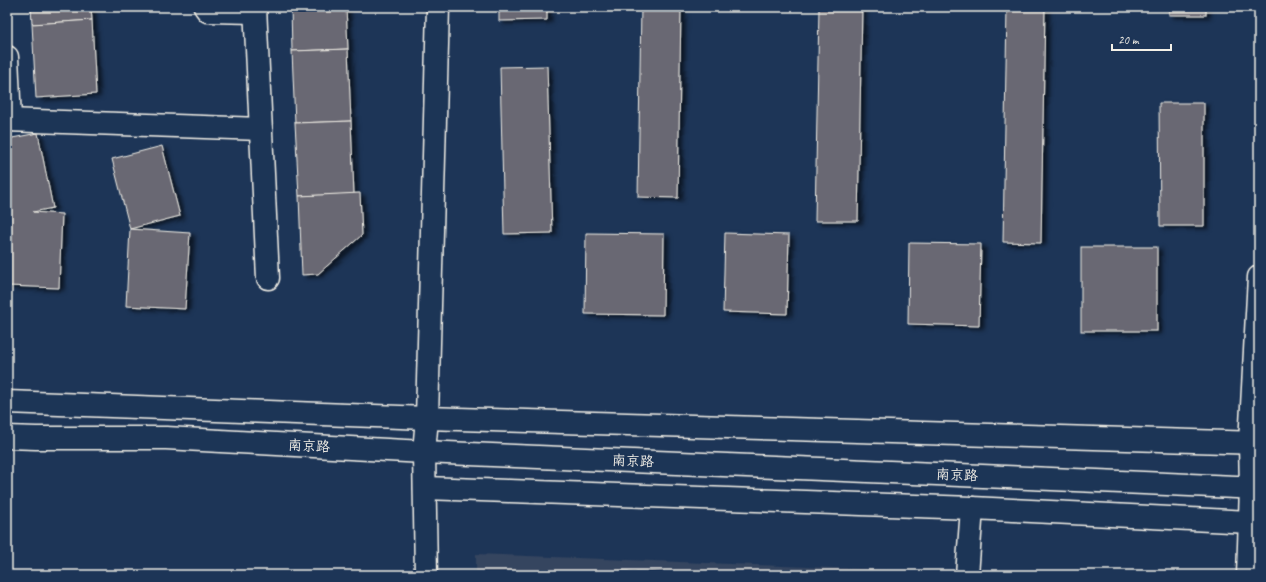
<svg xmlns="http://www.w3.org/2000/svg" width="1266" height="582" font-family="Caveat,'LXGW WenKai TC',sans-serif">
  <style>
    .built { fill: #34445f }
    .building { fill: #696873; stroke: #f4f1e8; filter: url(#shadow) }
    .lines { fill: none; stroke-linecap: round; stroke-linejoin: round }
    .minor-casing { stroke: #f4f1e8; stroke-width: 25 }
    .major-casing { stroke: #f4f1e8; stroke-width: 25 }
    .minor { stroke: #1d3557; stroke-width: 22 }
    .major { stroke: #1d3557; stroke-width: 22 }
    .labels { text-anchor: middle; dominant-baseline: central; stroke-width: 3; stroke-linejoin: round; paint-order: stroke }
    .street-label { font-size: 14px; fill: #f4f1e8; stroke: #1d3557 }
  </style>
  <defs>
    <filter id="shadow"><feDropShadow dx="4.5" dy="2.5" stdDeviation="2" flood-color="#0009"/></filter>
  </defs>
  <rect width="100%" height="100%" fill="#1d3557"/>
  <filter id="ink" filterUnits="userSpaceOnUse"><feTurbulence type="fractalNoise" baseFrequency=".025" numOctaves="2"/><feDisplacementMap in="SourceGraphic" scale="8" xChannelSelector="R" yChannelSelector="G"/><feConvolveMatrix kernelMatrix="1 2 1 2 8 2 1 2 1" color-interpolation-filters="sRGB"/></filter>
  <g filter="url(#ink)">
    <path class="built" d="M 476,554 L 938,572 L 938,575 L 476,575 Z"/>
    <g class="building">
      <path d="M 31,7 L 91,7 L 92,20 L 32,24 Z"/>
      <path d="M 291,7 L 346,7 L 348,49 L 292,51 Z"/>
      <path d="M 499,7 L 547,7 L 547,20 L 499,21 Z"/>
      <path d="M 641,7 L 681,7 L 678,198 L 638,197 Z"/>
      <path d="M 819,7 L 862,7 L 858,221 L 815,221 Z"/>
      <path d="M 1007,7 L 1045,7 L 1041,243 L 1003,242 Z"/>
      <rect x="1169" y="7" width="37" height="8"/>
      <path d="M 92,20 L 96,94 L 36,98 L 32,24 Z"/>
      <path d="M 348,49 L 351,121 L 295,123 L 292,51 Z"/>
      <path d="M 547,66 L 552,233 L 504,234 L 500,67 Z"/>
      <path d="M 1159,103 L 1204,103 L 1204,226 L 1160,226 Z"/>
      <path d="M 351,121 L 354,194 L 299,196 L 295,123 Z"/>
      <path d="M 38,133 L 53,208 L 33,212 L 62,214 L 59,288 L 7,286 L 7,139 Z"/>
      <path d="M 162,146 L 180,216 L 130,229 L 112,159 Z"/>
      <path d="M 360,193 L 362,235 L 318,274 L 302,275 L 299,196 Z"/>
      <path d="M 130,229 L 190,233 L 185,309 L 126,306 Z"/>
      <path d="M 586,233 L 664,234 L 663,315 L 585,314 Z"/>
      <path d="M 725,233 L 789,235 L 787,314 L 723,312 Z"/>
      <path d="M 909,243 L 981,244 L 979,326 L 908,324 Z"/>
      <rect x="1081" y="247" width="76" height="84"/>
      <path d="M 619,571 L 729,575 L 619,575 Z"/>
    </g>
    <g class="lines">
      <g class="minor-casing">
        <g id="minor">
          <path d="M 205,7 L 208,11 L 255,12"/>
          <path d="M 255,7 L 268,278"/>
          <path d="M 7,57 L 10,120"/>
          <path d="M 7,120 L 261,129"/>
          <path d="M 425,488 L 972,508 L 1250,522"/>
          <path d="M 426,575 L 424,452 L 427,418 L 438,7"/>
          <path d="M 967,575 L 972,508"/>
          <path d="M 1248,575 L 1251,488 L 1250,443 L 1259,277"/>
        </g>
      </g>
      <g class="major-casing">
        <g id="major">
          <path d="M 7,402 L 427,418 L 1259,443"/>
          <path d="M 7,437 L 36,438 L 166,438 L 424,452 L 1259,488"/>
        </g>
      </g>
      <use href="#minor" class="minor"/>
      <use href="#major" class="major"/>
    </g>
  </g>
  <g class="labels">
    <g class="street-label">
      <text transform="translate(309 446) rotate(3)">南京路</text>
      <text transform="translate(633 461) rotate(2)">南京路</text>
      <text transform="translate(957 475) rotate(2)">南京路</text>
    </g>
  </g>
  <rect width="1266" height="582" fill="none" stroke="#1d3557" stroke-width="24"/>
  <rect x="12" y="12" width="1242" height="558" fill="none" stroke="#f4f1e8" stroke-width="1.5" filter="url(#ink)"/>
  <path d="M1112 44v6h59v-6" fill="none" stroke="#f4f1e8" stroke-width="2"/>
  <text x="1118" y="44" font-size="12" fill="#f4f1e8" stroke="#1d3557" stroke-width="3" paint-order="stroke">20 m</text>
</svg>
